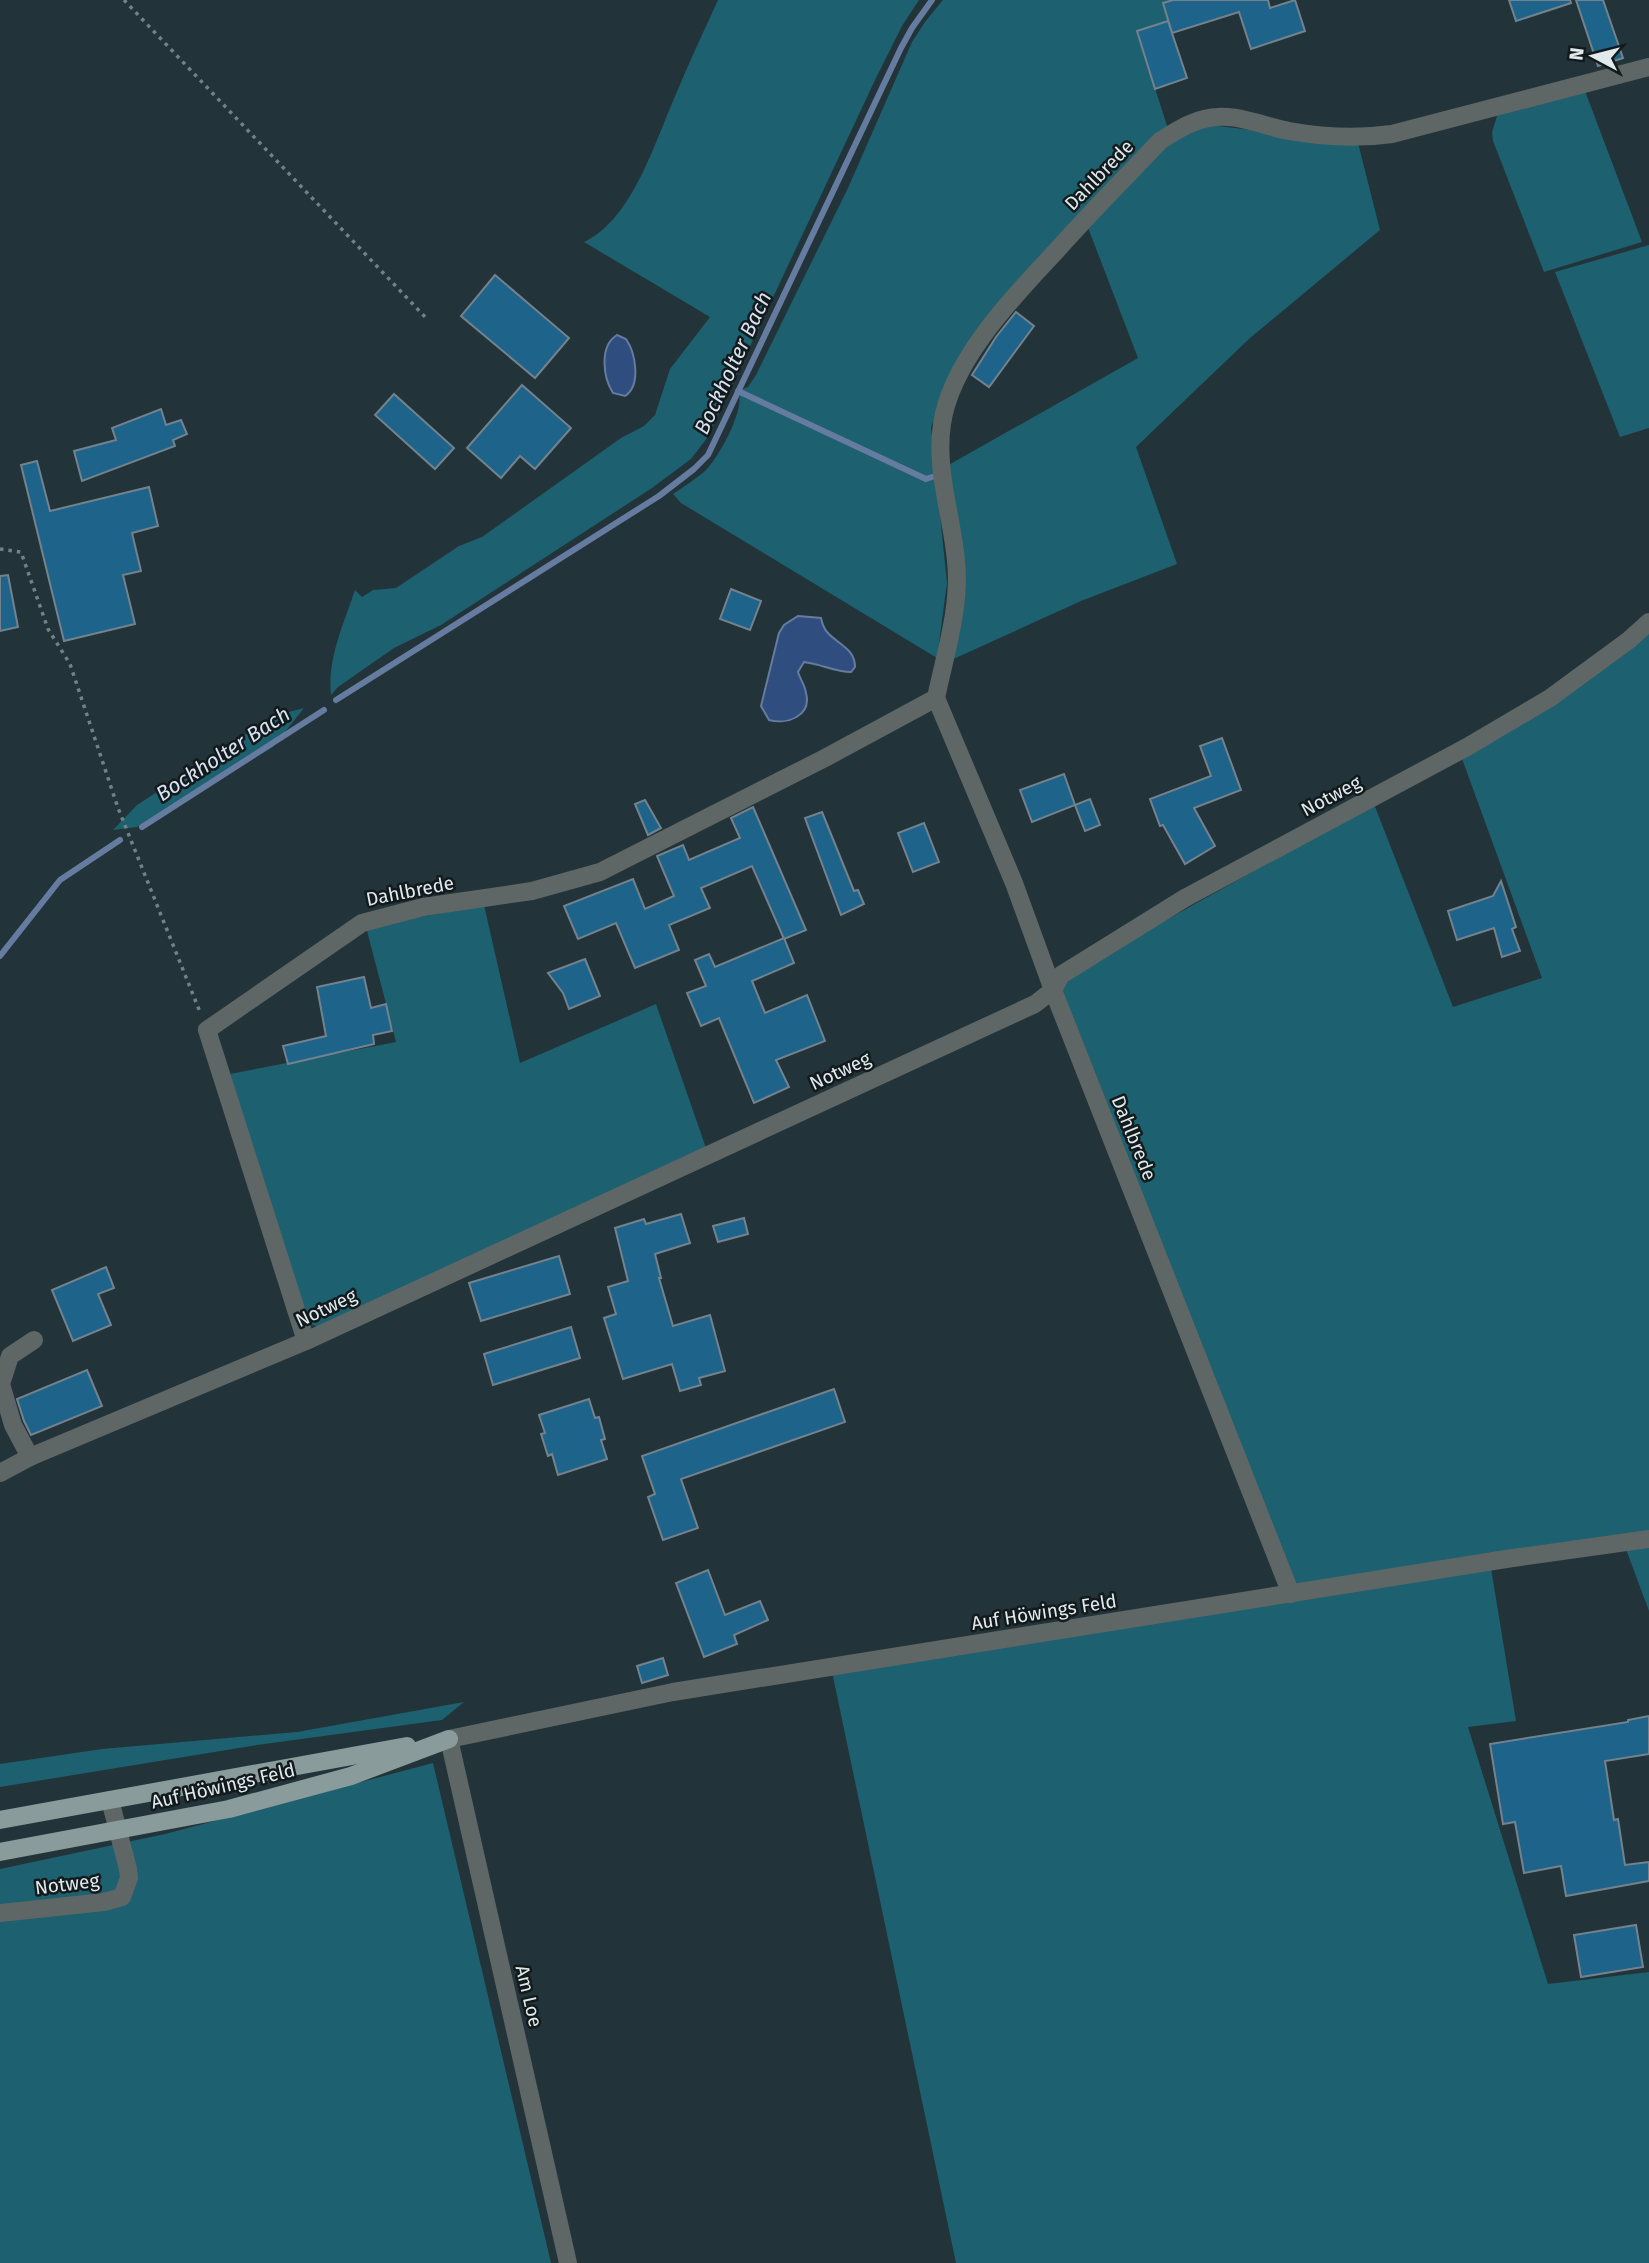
<svg xmlns="http://www.w3.org/2000/svg" width="1649" height="2263" font-family="'Fira Sans',sans-serif">
  <style>
    .green { fill: #1d606f }
    .water { fill: #304d7f; stroke: #657ca0; stroke-width: 2 }
    .lines { fill: none; stroke-linecap: round; stroke-linejoin: round }
    .stream { stroke: #657ca0; stroke-width: 6 }
    .building { fill: #1e638a; stroke: #73828d; stroke-width: 2 }
    .path { stroke: #738286; stroke-width: 3.5; stroke-dasharray: 3.5 5; stroke-linecap: butt }
    .minor { stroke: #5e6766; stroke-width: 18 }
    .major { stroke: #899b9a; stroke-width: 18 }
    .labels { text-anchor: middle; dominant-baseline: central; stroke-width: 5; stroke-linejoin: round; paint-order: stroke }
    .street-label { font-size: 19px; fill: #e0eaed; stroke: #121a1c }
    .water-label { font-size: 21px; font-style: italic; fill: #d8e2f2; stroke: #121a1c }
  </style>
  <rect width="100%" height="100%" fill="#223439"/>
  <g class="green">
    <path d="M 718,0 L 919,0 L 902,26 L 876,78 L 707,438 L 691,459 L 652,488 L 441,625 L 394,648 L 338,687 L 331,695 C 327,659 344,623 355,590 L 362,597 L 373,590 L 396,588 L 459,546 L 482,537 L 621,438 L 644,426 L 655,415 L 670,369 L 710,317 L 584,242 C 633,219 655,141 676,94 C 689,62 704,31 718,0 Z"/>
    <path d="M 943,0 L 1173,0 L 1163,4 L 1169,21 L 1137,31 L 1168,129 L 959,358 L 931,427 L 947,583 L 937,658 L 681,503 L 673,494 C 683,487 694,480 704,472 C 718,459 744,412 739,393 L 926,480 L 934,478 L 932,476 L 927,478 L 740,390 L 748,387 L 756,375 L 848,188 L 912,42 L 925,22 Z"/>
    <path d="M 1585,91 L 1642,242 L 1544,272 L 1493,141 L 1492,132 L 1498,113 Z"/>
    <path d="M 1210,125 L 1358,143 L 1380,230 L 1250,338 L 1136,447 L 1177,564 L 1081,601 L 949,661 L 958,615 L 945,467 L 1138,358 L 1087,225 L 1171,139 Z"/>
    <path d="M 1649,245 L 1649,428 L 1620,437 L 1555,272 Z"/>
    <path d="M 1649,630 L 1649,1611 L 1624,1544 L 1490,1562 L 1516,1721 L 1468,1727 L 1548,1984 L 1649,1972 L 1649,2263 L 956,2263 L 831,1667 L 1291,1594 L 1057,991 L 1066,976 L 1374,804 L 1453,1007 L 1542,978 L 1461,756 Z"/>
    <path d="M 304,708 L 273,747 L 137,827 L 113,830 L 137,805 L 274,716 Z"/>
    <path d="M 484,905 L 520,1063 L 656,1004 L 706,1148 L 319,1327 L 307,1323 L 230,1074 L 396,1042 L 366,927 Z"/>
    <path d="M 464,1702 L 442,1720 L 257,1745 L 0,1787 L 0,1764 L 102,1749 L 297,1732 Z"/>
    <path d="M 433,1763 L 551,2263 L 0,2263 L 0,1869 L 165,1834 Z"/>
  </g>
  <g class="water">
    <path d="M 617,335 L 626,339 C 635,352 642,385 625,396 L 613,393 C 603,377 599,346 617,335 Z"/>
    <path d="M 798,616 L 821,618 C 822,623 824,629 828,633 C 839,645 855,649 855,667 L 851,672 C 835,672 821,664 804,662 L 798,672 C 800,679 805,685 806,693 C 812,716 787,725 769,720 L 761,706 L 779,633 L 784,625 Z"/>
  </g>
  <g class="lines">
    <g class="stream">
      <path d="M 738,391 L 926,479 L 932,477"/>
      <path d="M 336,700 L 659,496 L 694,469 L 708,455 L 901,48 L 912,28 L 932,0"/>
      <path d="M 142,827 L 324,710"/>
      <path d="M 0,956 L 60,880 L 120,840"/>
    </g>
  </g>
  <g class="building">
    <path d="M 1173,0 L 1268,0 L 1270,8 L 1295,0 L 1305,31 L 1251,49 L 1239,12 L 1172,33 L 1163,3 Z"/>
    <path d="M 1509,0 L 1570,0 L 1571,3 L 1516,21 Z"/>
    <path d="M 1576,0 L 1603,0 L 1623,58 L 1598,66 Z"/>
    <path d="M 1168,21 L 1187,78 L 1155,89 L 1137,31 Z"/>
    <path d="M 495,275 L 569,338 L 535,378 L 461,316 Z"/>
    <path d="M 1016,312 L 1034,326 L 989,387 L 972,375 L 996,337 Z"/>
    <path d="M 522,385 L 571,428 L 535,469 L 520,456 L 501,478 L 467,448 Z"/>
    <path d="M 394,394 L 454,448 L 435,469 L 375,415 Z"/>
    <path d="M 161,409 L 166,425 L 181,420 L 187,434 L 173,440 L 175,446 L 82,481 L 74,451 L 116,440 L 112,428 Z"/>
    <path d="M 37,461 L 50,511 L 149,487 L 158,526 L 132,533 L 141,571 L 123,575 L 135,624 L 64,641 L 21,465 Z"/>
    <path d="M 8,575 L 18,627 L 0,631 L 0,576 Z"/>
    <path d="M 731,589 L 761,601 L 750,630 L 720,619 Z"/>
    <path d="M 1222,738 L 1241,790 L 1194,808 L 1215,846 L 1185,864 L 1163,825 L 1160,826 L 1150,799 L 1211,776 L 1200,746 Z"/>
    <path d="M 1064,774 L 1075,805 L 1032,822 L 1020,790 Z"/>
    <path d="M 1090,799 L 1100,825 L 1085,831 L 1075,805 Z"/>
    <path d="M 645,800 L 661,828 L 648,835 L 635,804 Z"/>
    <path d="M 753,807 L 806,930 L 784,939 L 752,866 L 701,888 L 710,908 L 669,925 L 679,950 L 635,968 L 616,923 L 578,939 L 564,906 L 633,879 L 645,909 L 674,896 L 657,856 L 683,845 L 689,860 L 740,838 L 731,818 Z"/>
    <path d="M 822,812 L 854,891 L 858,890 L 864,904 L 841,915 L 805,818 Z"/>
    <path d="M 924,823 L 939,862 L 913,872 L 898,833 Z"/>
    <path d="M 1501,881 L 1516,927 L 1512,929 L 1520,951 L 1502,957 L 1494,928 L 1457,940 L 1448,911 L 1493,896 Z"/>
    <path d="M 784,938 L 794,963 L 752,981 L 765,1013 L 807,995 L 825,1041 L 776,1060 L 789,1087 L 754,1103 L 719,1018 L 701,1026 L 687,993 L 706,986 L 695,960 L 709,954 L 715,967 Z"/>
    <path d="M 585,959 L 600,996 L 569,1009 L 563,993 L 548,973 Z"/>
    <path d="M 364,977 L 371,1008 L 386,1004 L 392,1031 L 373,1035 L 374,1044 L 288,1064 L 283,1046 L 326,1036 L 317,987 Z"/>
    <path d="M 681,1214 L 690,1243 L 655,1254 L 661,1278 L 659,1278 L 673,1326 L 710,1315 L 725,1371 L 699,1378 L 701,1385 L 680,1391 L 672,1364 L 623,1379 L 604,1318 L 616,1314 L 608,1287 L 628,1281 L 615,1228 L 644,1219 L 646,1224 Z"/>
    <path d="M 744,1218 L 748,1234 L 718,1242 L 713,1226 Z"/>
    <path d="M 559,1256 L 570,1294 L 481,1321 L 469,1283 Z"/>
    <path d="M 106,1267 L 114,1288 L 98,1294 L 111,1325 L 73,1341 L 52,1290 Z"/>
    <path d="M 571,1327 L 580,1358 L 493,1385 L 484,1354 Z"/>
    <path d="M 87,1370 L 102,1406 L 31,1435 L 24,1421 L 17,1399 Z"/>
    <path d="M 834,1389 L 845,1422 L 681,1479 L 698,1528 L 663,1540 L 648,1497 L 655,1494 L 642,1456 Z"/>
    <path d="M 589,1399 L 595,1418 L 599,1417 L 605,1439 L 601,1440 L 607,1459 L 558,1475 L 552,1454 L 548,1456 L 541,1434 L 545,1433 L 539,1415 Z"/>
    <path d="M 708,1570 L 725,1615 L 760,1601 L 768,1620 L 734,1635 L 737,1644 L 704,1657 L 676,1583 Z"/>
    <path d="M 663,1658 L 668,1675 L 642,1683 L 637,1666 Z"/>
    <path d="M 1649,1716 L 1649,1754 L 1605,1761 L 1614,1820 L 1618,1819 L 1625,1865 L 1649,1862 L 1649,1881 L 1566,1896 L 1561,1866 L 1524,1873 L 1515,1822 L 1503,1824 L 1490,1744 L 1628,1722 L 1628,1720 Z"/>
    <path d="M 1636,1925 L 1643,1967 L 1581,1977 L 1574,1935 Z"/>
  </g>
  <g class="lines">
    <g class="path">
      <path d="M 124,0 L 427,319"/>
      <path d="M 0,549 L 21,552 L 48,629 L 70,664 L 118,808 L 200,1012"/>
    </g>
    <g class="minor">
      <path d="M 936,698 C 945,654 961,606 956,561 C 952,516 935,470 942,424 C 951,360 1015,295 1058,249 C 1091,212 1126,177 1160,141 C 1174,132 1188,123 1204,119 C 1232,111 1262,126 1289,131 C 1323,137 1357,139 1392,134 L 1649,67"/>
      <path d="M 306,1341 L 207,1030 L 362,923 L 423,907 L 532,891 L 600,872 L 825,758 L 936,698 L 1014,883 L 1053,990 L 1291,1594"/>
      <path d="M 30,1457 L 13,1425 L 1,1384 L 10,1356 L 34,1340"/>
      <path d="M 0,1473 L 30,1457 L 306,1341 L 1035,1004 L 1053,990 L 1061,975 L 1185,898 L 1467,747 L 1550,698 L 1629,640 L 1649,622"/>
      <path d="M 0,1913 L 104,1902 L 122,1897 L 129,1878 L 128,1869 L 110,1800"/>
      <path d="M 568,2263 L 449,1739 L 673,1692 L 1506,1559 L 1649,1539"/>
    </g>
    <g class="major">
      <path d="M 0,1820 L 407,1746"/>
      <path d="M 0,1852 L 229,1809 L 351,1776 L 449,1739"/>
    </g>
  </g>
  <g class="labels">
    <g class="street-label">
      <text transform="translate(1099 175) rotate(-46)">Dahlbrede</text>
      <text transform="translate(1331 796) rotate(-28)">Notweg</text>
      <text transform="translate(410 891) rotate(-11)">Dahlbrede</text>
      <text transform="translate(840 1071) rotate(-25)">Notweg</text>
      <text transform="translate(1134 1138) rotate(68)">Dahlbrede</text>
      <text transform="translate(326 1308) rotate(-25)">Notweg</text>
      <text transform="translate(1044 1612) rotate(-9)">Auf Höwings Feld</text>
      <text transform="translate(223 1786) rotate(-13)">Auf Höwings Feld</text>
      <text transform="translate(67 1884) rotate(-7)">Notweg</text>
      <text transform="translate(529 1996) rotate(77)">Am Loe</text>
    </g>
    <g class="water-label">
      <text transform="translate(733 363) rotate(-65)">Bockholter Bach</text>
      <text transform="translate(223 754) rotate(-33)">Bockholter Bach</text>
    </g>
  </g>
  <g transform="translate(1593 56) rotate(277)" stroke="#121a1c" stroke-width="5" paint-order="stroke">
  <path d="M0-5L12 26L0 18L-12 26Z" fill="#e0eaed"/>
  <text y="-10" font-size="19" font-weight="bold" text-anchor="middle" fill="#e0eaed">N</text>
  </g>
</svg>
